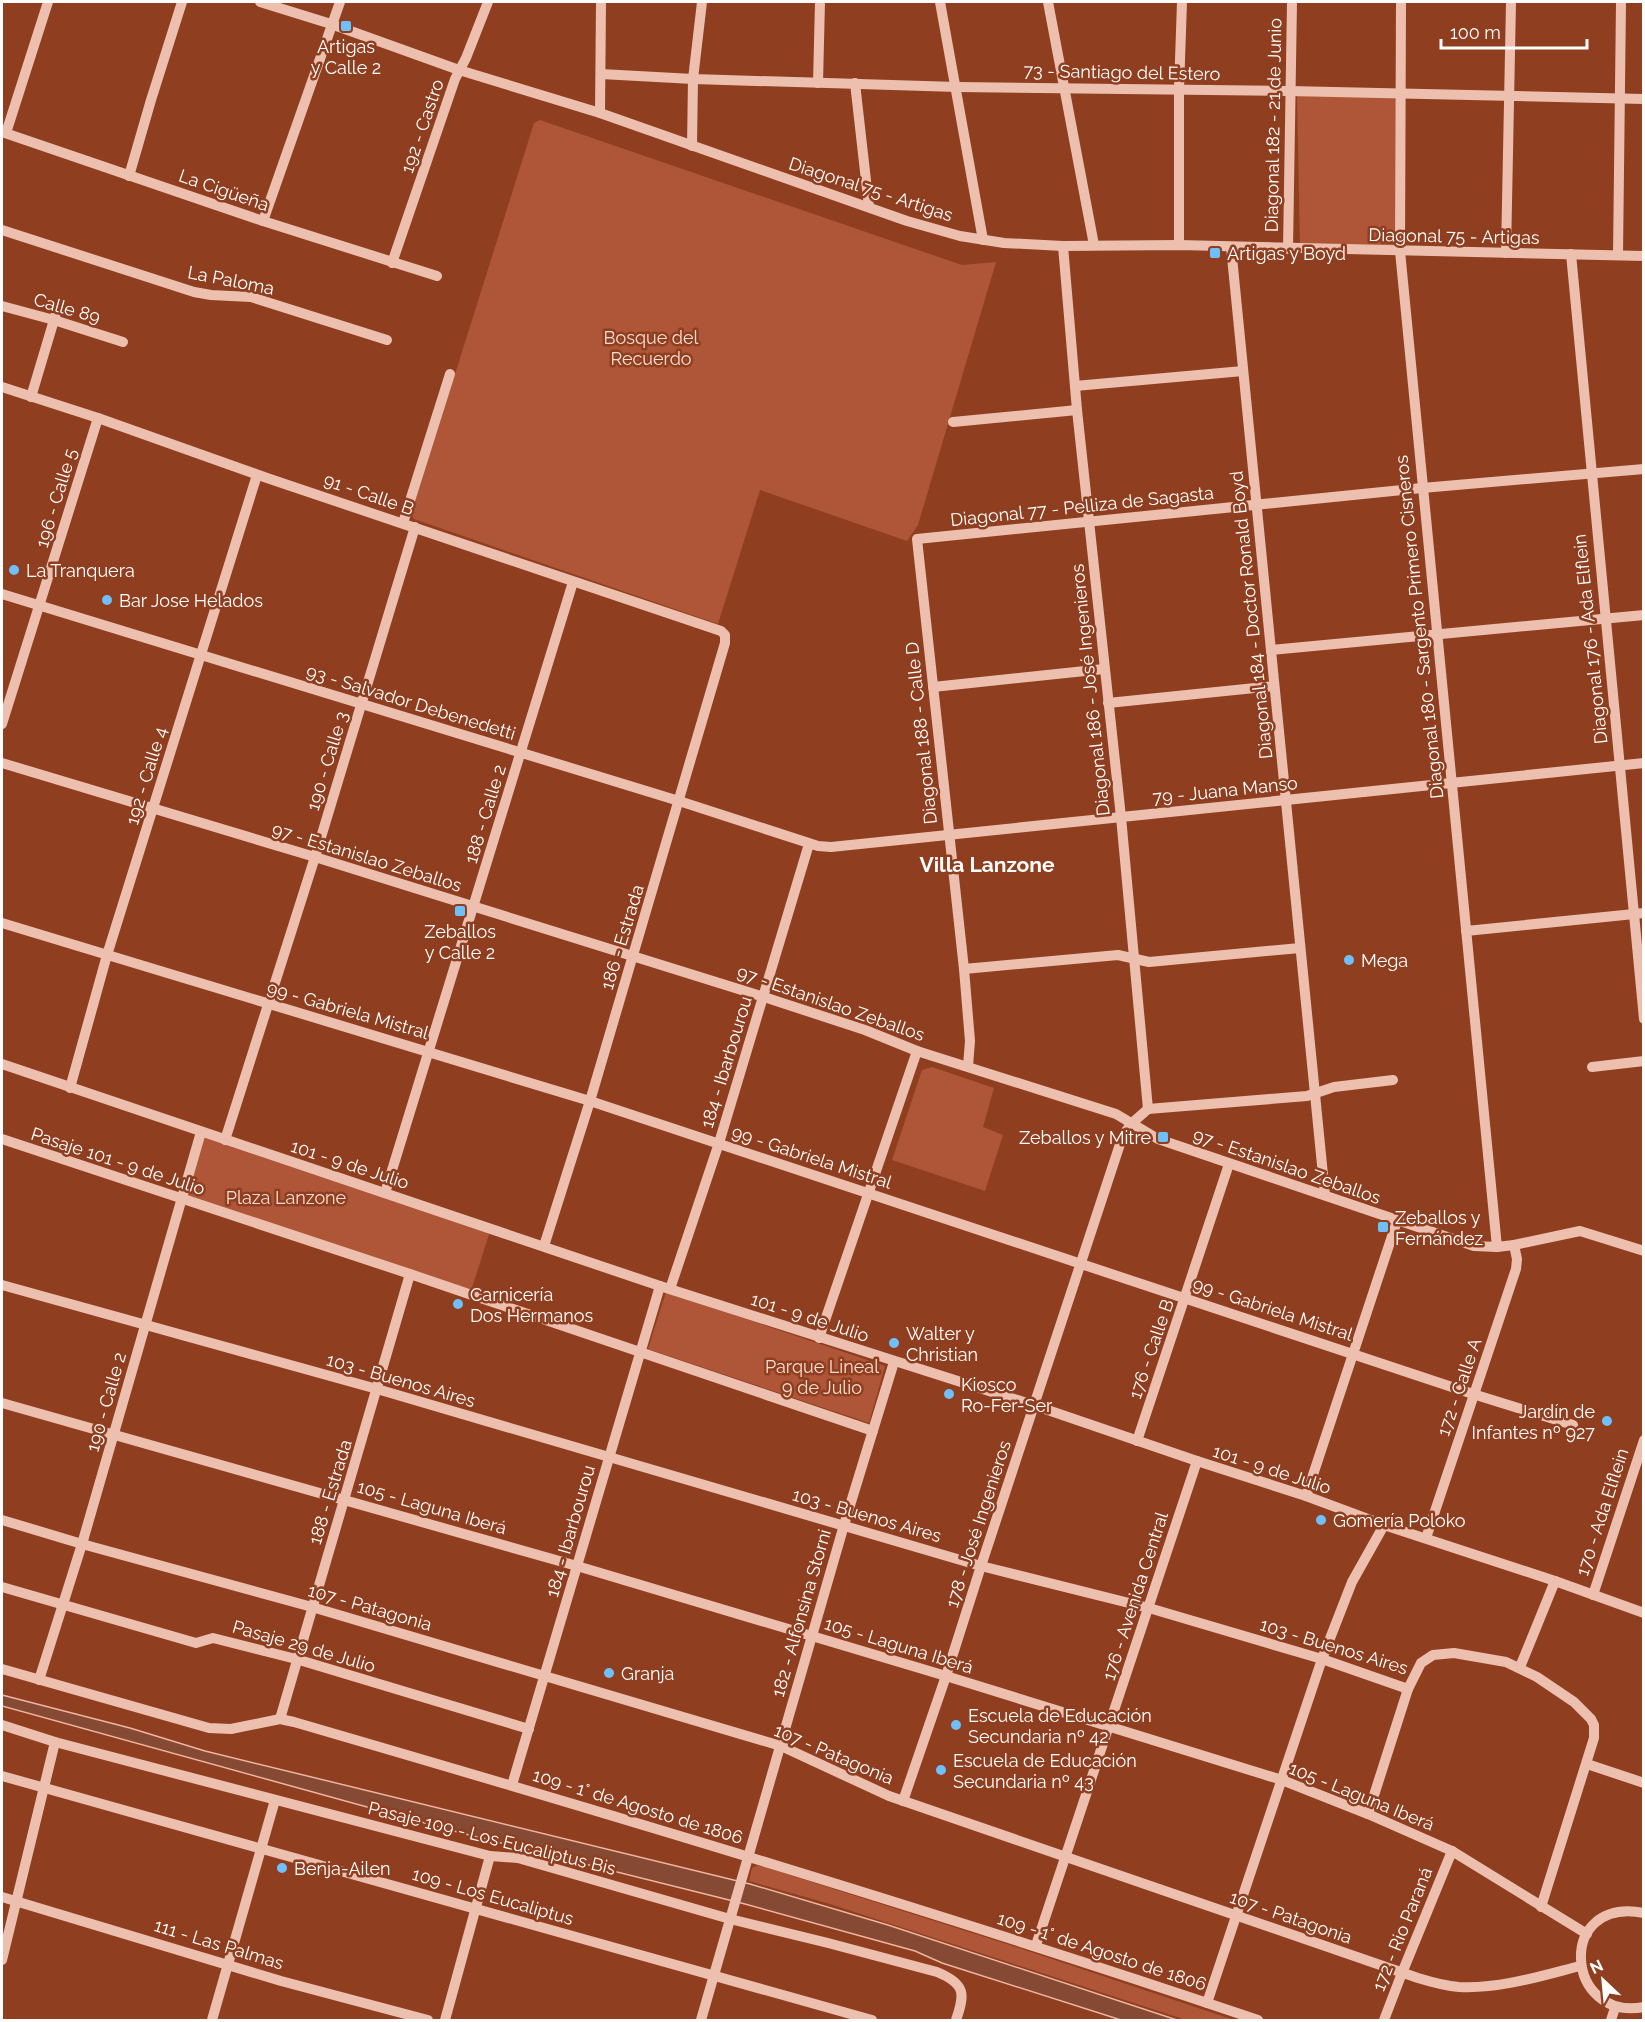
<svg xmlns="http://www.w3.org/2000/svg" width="1645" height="2022" font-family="Raleway,sans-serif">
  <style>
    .green { fill: #ae5637 }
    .water { fill: #864a34; stroke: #eeb5a2; stroke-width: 1.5 }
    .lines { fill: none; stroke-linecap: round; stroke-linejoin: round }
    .minor { stroke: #edbfaf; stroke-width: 10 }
    .poi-dot { fill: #6fc0fa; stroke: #8f3e1f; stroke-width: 2 }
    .labels { text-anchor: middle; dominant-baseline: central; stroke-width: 5; stroke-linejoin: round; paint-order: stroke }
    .poi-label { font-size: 18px; fill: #fff; stroke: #8f3e1f; text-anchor: start }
    .street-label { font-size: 18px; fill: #fff; stroke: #8f3e1f }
    .park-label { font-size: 18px; fill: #f9ded4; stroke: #8f3e1f }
    .quarter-label { font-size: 21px; font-weight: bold; fill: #fff; stroke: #8f3e1f }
  </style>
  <rect width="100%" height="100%" fill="#8f3e1f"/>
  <g class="green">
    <path d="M 1297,94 L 1396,96 L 1396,248 L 1300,247 Z"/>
    <path d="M 540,120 L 962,265 L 996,262 L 918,525 L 907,541 L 760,490 L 718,624 L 414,519 L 411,514 L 534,123 Z"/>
    <path d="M 932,1067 L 994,1088 L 983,1127 L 1003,1135 L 985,1191 L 892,1160 L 922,1070 Z"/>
    <path d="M 201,1132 L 491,1228 L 470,1294 L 181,1199 Z"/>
    <path d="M 666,1292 L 885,1366 L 869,1423 L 648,1349 Z"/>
    <path d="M 758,1865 L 1010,1945 L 1234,2020 L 1186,2020 L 830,1904 L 749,1881 L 752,1868 Z"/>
  </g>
  <path class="water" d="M 2,1695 L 130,1728 L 205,1751 L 750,1884 L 888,1925 L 1177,2020 L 1121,2020 L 942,1963 L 915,1951 L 745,1904 L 461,1833 L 2,1706 Z"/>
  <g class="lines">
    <g class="minor">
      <path d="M 260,2 L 331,24 L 459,70 L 600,113 L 907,221 L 960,236 L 1004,243 L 1063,246 L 1179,245 L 1644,256"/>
      <path d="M 940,2 L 983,240"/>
      <path d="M 1048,2 L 1094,245"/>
      <path d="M 1401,2 L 1400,251 L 1497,1247"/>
      <path d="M 601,74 L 693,79 L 957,87 L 1289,91 L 1644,99"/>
      <path d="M 818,83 L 820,2"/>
      <path d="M 855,83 L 869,207"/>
      <path d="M 600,113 L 601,2"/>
      <path d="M 2,132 L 263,221 L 437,276"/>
      <path d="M 6,133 L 48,2"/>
      <path d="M 692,146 L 693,79 L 702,2"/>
      <path d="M 129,176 L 151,100 L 182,2"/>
      <path d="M 263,221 L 340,2"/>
      <path d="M 2,230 L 194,292 L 211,295 L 251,297 L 387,340"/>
      <path d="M 1179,245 L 1179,89 L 1182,2"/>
      <path d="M 1063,246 L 1077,410 L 1121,817 L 1148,1109"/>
      <path d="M 1231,247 L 1325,1195"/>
      <path d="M 1288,249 L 1292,2"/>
      <path d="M 1506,253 L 1511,2"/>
      <path d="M 1571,254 L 1644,1019"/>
      <path d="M 1618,255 L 1621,2"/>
      <path d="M 392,263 L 455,79 L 466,58 L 488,2"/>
      <path d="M 2,306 L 54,320 L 123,342"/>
      <path d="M 1075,386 L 1243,371"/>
      <path d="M 2,387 L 98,418 L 267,478 L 721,631 L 725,635 L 725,643 L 590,1101 L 544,1246"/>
      <path d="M 31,397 L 57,310"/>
      <path d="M 953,422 L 1077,410"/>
      <path d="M 403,523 L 450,374"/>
      <path d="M 2,594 L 679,801 L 818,846 L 831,847 L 1644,763"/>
      <path d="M 1271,650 L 1644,615"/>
      <path d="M 933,687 L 1104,669"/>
      <path d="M 1108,703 L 1274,686"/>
      <path d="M 2,724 L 98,418"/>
      <path d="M 2,763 L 315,857 L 764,997 L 865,1030 L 917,1051 L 1116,1114 L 1158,1139 L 1474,1246 L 1497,1247 L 1514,1245 L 1580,1231 L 1644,1251"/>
      <path d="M 2,923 L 590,1101 L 1473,1394 L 1573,1425"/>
      <path d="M 1466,931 L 1644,913"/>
      <path d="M 964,969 L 1118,955 L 1149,962 L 1300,948"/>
      <path d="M 2,1064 L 660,1286 L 1033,1405 L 1197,1461 L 1306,1496 L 1384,1525 L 1555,1581 L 1644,1613"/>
      <path d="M 968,1066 L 970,1041 L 964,969 L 917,539 L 1422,488 L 1644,469"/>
      <path d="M 1592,1067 L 1644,1061"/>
      <path d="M 70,1088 L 107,955 L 257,475"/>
      <path d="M 1148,1109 L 1307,1096 L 1334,1087 L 1393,1080"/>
      <path d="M 2,1139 L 410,1274 L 873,1431"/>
      <path d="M 225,1140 L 315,857 L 415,527"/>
      <path d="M 385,1193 L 573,582"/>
      <path d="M 2,1285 L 377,1389 L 981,1566 L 1149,1608 L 1322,1659 L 1408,1689 L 1421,1663 L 1433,1655 L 1454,1653 L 1506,1662 L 1537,1677 L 1574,1702 L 1591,1719 L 1594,1725 L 1594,1738 L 1541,1907"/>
      <path d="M 670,1289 L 719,1143 L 809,844"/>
      <path d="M 819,1338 L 917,1051"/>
      <path d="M 2,1403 L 577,1566 L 946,1676 L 1282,1780 L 1368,1814 L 1452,1851 L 1587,1934"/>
      <path d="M 1137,1441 L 1229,1164"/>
      <path d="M 1306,1496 L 1397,1221"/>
      <path d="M 2,1520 L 82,1544 L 312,1607 L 781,1746 L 889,1796 L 1418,1978 C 1431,1982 1445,1986 1459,1987 C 1500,1989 1541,1976 1580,1966"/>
      <path d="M 1426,1538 L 1516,1269 L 1517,1259 L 1514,1245"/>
      <path d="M 2,1587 L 196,1643 L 213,1638 L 296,1659 L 529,1729"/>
      <path d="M 1593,1595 L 1644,1440"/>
      <path d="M 1520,1667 L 1555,1581"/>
      <path d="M 2,1669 L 209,1728 L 231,1729 L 280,1719 L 294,1722 C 617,1816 939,1912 1258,2020"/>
      <path d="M 39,1680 L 82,1544 L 201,1132"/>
      <path d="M 280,1719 L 410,1274"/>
      <path d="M 2,1725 L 55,1742 L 490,1856 L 518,1858 L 730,1919 L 828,1943 L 937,1972 C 966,1984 965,1994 956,2020"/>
      <path d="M 1587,1764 L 1644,1783"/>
      <path d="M 2,1776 L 872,2020"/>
      <path d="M 512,1785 L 660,1286"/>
      <path d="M 903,1801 L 946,1676 L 981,1566 L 1123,1135 L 1132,1123 L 1148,1109"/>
      <path d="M 1368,1814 L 1408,1689"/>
      <path d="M 2,1897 L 281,1981 L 428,2020"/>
      <path d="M 1644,1913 C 1555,1896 1565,2022 1644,2007"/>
      <path d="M 1036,1945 L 1197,1461"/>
      <path d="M 2,1960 L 55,1742"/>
      <path d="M 1207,2003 L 1322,1659 L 1352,1582 L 1384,1525"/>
      <path d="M 212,2020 L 275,1800"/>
      <path d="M 445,2020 L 490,1856"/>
      <path d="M 701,2020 L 844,1525 L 894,1362"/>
      <path d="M 1384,2020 L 1402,1973 L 1452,1851"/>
      <path d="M 1611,2020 L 1615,2008"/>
    </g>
  </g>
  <g class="poi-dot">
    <rect x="340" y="20" width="12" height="12" rx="3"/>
    <rect x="1209" y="247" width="12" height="12" rx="3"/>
    <circle cx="14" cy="570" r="6"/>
    <circle cx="107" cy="600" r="6"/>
    <rect x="454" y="905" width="12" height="12" rx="3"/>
    <circle cx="1349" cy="960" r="6"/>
    <rect x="1157" y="1131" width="12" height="12" rx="3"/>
    <rect x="1377" y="1221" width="12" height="12" rx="3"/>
    <circle cx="458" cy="1304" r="6"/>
    <circle cx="894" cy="1343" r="6"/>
    <circle cx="949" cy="1394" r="6"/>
    <circle cx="1607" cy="1421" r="6"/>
    <circle cx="1321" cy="1520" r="6"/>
    <circle cx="609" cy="1673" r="6"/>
    <circle cx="956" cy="1725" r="6"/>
    <circle cx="941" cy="1770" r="6"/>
    <circle cx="282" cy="1868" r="6"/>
  </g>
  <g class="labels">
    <g class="poi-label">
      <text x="346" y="46" text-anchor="middle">Artigas<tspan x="346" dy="21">y Calle 2</tspan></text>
      <text x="1227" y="253">Artigas y Boyd</text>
      <text x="26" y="570">La Tranquera</text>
      <text x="119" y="600">Bar Jose Helados</text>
      <text x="460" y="931" text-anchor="middle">Zeballos<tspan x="460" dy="21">y Calle 2</tspan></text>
      <text x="1361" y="960">Mega</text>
      <text x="1151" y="1137" text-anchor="end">Zeballos y Mitre</text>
      <text x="1395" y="1217">Zeballos y<tspan x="1395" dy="21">Fernández</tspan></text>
      <text x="470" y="1294">Carnicería<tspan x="470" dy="21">Dos Hermanos</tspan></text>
      <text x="906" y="1333">Walter y<tspan x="906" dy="21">Christian</tspan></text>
      <text x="961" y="1384">Kiosco<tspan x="961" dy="21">Ro-Fer-Ser</tspan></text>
      <text x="1595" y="1411" text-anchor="end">Jardín de<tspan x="1595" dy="21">Infantes nº 927</tspan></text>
      <text x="1333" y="1520">Gomería Poloko</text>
      <text x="621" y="1673">Granja</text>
      <text x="968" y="1715">Escuela de Educación<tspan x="968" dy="21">Secundaria nº 42</tspan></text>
      <text x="953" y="1760">Escuela de Educación<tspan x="953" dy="21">Secundaria nº 43</tspan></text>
      <text x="294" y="1868">Benja-Ailen</text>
    </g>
    <g class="street-label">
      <text transform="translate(1122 72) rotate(1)">73 - Santiago del Estero</text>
      <text transform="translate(1273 125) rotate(-89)">Diagonal 182 - 21 de Junio</text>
      <text transform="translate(422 126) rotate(-71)">192 - Castro</text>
      <text transform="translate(871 189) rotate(18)">Diagonal 75 - Artigas</text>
      <text transform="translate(224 190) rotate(19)">La Cigüeña</text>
      <text transform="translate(1454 236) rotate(1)">Diagonal 75 - Artigas</text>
      <text transform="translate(231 280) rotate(11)">La Paloma</text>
      <text transform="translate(67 308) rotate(16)">Calle 89</text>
      <text transform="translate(369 494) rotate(19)">91 - Calle B</text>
      <text transform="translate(56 498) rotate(-73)">196 - Calle 5</text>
      <text transform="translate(1082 506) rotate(-6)">Diagonal 77 - Pelliza de Sagasta</text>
      <text transform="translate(1251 615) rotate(-96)">Diagonal 184 - Doctor Ronald Boyd</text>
      <text transform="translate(1419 627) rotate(-96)">Diagonal 180 - Sargento Primero Cisneros</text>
      <text transform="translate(1590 639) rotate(-96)">Diagonal 176 - Ada Elflein</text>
      <text transform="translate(1090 690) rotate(-96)">Diagonal 186 - José Ingenieros</text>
      <text transform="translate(411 702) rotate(17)">93 - Salvador Debenedetti</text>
      <text transform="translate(921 733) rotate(-96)">Diagonal 188 - Calle D</text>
      <text transform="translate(327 761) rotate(-73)">190 - Calle 3</text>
      <text transform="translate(146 776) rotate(-73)">192 - Calle 4</text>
      <text transform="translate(1225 790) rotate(-6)">79 - Juana Manso</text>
      <text transform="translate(485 814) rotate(-73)">188 - Calle 2</text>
      <text transform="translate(367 857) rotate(17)">97 - Estanislao Zeballos</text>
      <text transform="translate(622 937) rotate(-73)">186 - Estrada</text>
      <text transform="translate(831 1003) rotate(19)">97 - Estanislao Zeballos</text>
      <text transform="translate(348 1010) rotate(16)">99 - Gabriela Mistral</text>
      <text transform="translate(726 1062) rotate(-73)">184 - Ibarbourou</text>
      <text transform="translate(812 1157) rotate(18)">99 - Gabriela Mistral</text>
      <text transform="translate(118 1161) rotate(18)">Pasaje 101 - 9 de Julio</text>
      <text transform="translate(350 1164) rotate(18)">101 - 9 de Julio</text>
      <text transform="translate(1287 1166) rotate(19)">97 - Estanislao Zeballos</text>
      <text transform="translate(1273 1309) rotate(18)">99 - Gabriela Mistral</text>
      <text transform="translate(810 1317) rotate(18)">101 - 9 de Julio</text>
      <text transform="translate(1151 1349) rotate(-71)">176 - Calle B</text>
      <text transform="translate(401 1380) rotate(16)">103 - Buenos Aires</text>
      <text transform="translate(1459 1387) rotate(-71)">172 - Calle A</text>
      <text transform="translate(106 1402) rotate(-74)">190 - Calle 2</text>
      <text transform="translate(1272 1469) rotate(18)">101 - 9 de Julio</text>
      <text transform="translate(330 1492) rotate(-73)">188 - Estrada</text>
      <text transform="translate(432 1507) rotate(16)">105 - Laguna Iberá</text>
      <text transform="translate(1602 1512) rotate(-72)">170 - Ada Elflein</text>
      <text transform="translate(867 1515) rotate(16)">103 - Buenos Aires</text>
      <text transform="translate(978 1524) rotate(-72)">178 - José Ingenieros</text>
      <text transform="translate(570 1531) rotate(-74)">184 - Ibarbourou</text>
      <text transform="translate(1135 1596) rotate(-72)">176 - Avenida Central</text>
      <text transform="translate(370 1607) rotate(16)">107 - Patagonia</text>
      <text transform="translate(801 1613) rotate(-74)">182 - Alfonsina Storni</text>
      <text transform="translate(899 1645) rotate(17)">105 - Laguna Iberá</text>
      <text transform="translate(304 1646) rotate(16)">Pasaje 29 de Julio</text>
      <text transform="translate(1334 1646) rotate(17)">103 - Buenos Aires</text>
      <text transform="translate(834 1754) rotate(23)">107 - Patagonia</text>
      <text transform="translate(1362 1796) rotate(22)">105 - Laguna Iberá</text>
      <text transform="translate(638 1806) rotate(17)">109 - 1° de Agosto de 1806</text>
      <text transform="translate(492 1838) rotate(14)">Pasaje 109 - Los Eucaliptus Bis</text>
      <text transform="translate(493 1896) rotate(16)">109 - Los Eucaliptus</text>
      <text transform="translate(1291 1917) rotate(19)">107 - Patagonia</text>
      <text transform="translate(1402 1929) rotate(-68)">172 - Rio Paraná</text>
      <text transform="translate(219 1944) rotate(17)">111 - Las Palmas</text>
      <text transform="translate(1102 1951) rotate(18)">109 - 1° de Agosto de 1806</text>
    </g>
    <g class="park-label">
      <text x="651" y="337">Bosque del<tspan x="651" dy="21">Recuerdo</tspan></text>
      <text x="286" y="1197">Plaza Lanzone</text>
      <text x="822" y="1366">Parque Lineal<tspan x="822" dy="21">9 de Julio</tspan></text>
    </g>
    <g class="quarter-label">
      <text x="987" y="864">Villa Lanzone</text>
    </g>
  </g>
  <rect width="1645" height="2022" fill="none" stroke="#ffffff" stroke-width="6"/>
  <g transform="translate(1603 1980) rotate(334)" stroke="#8f3e1f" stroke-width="4.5" paint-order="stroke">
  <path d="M0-4.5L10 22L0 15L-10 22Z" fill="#ffffff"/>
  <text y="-9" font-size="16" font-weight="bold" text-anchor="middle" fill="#ffffff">N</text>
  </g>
  <path d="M1441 39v9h146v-9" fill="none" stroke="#ffffff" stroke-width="3"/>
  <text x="1450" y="39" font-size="18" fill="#ffffff" stroke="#8f3e1f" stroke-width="4.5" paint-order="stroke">100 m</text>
</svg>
